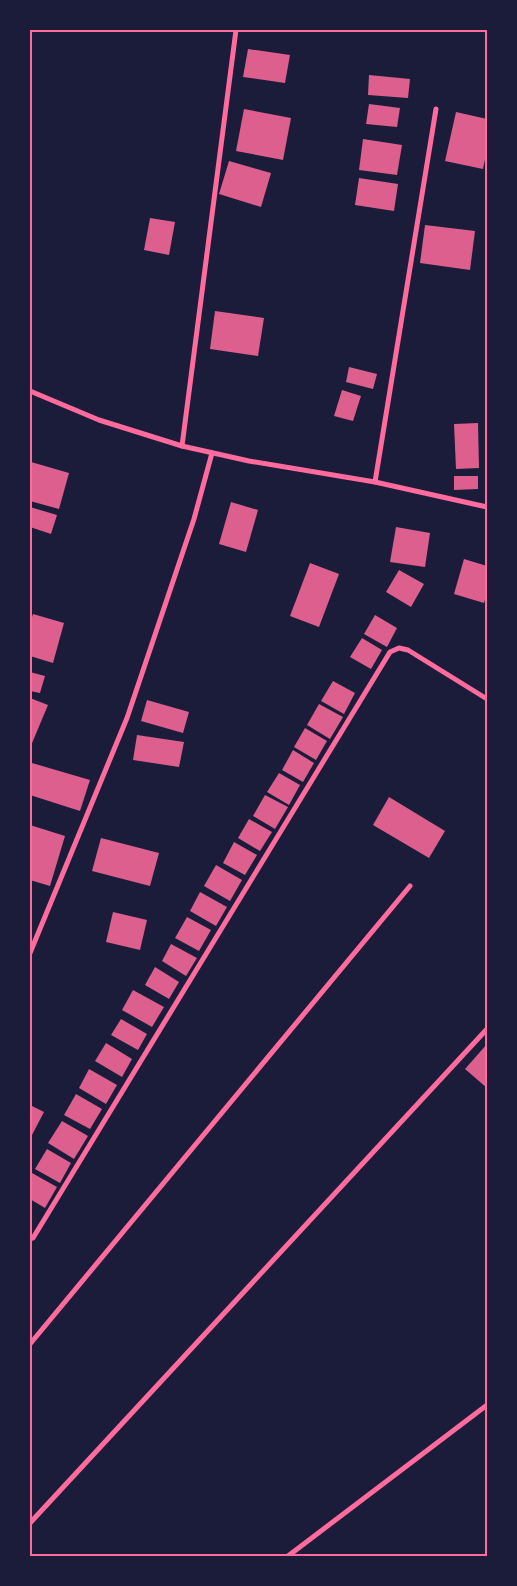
<svg xmlns="http://www.w3.org/2000/svg" width="517" height="1586" font-family="'Titillium Web',sans-serif">
  <style>
    .building { fill: #dd5f8e }
    .lines { fill: none; stroke-linecap: round; stroke-linejoin: round }
    .minor { stroke: #ff6b9d; stroke-width: 5 }
    .neatline { fill: none; stroke: #ff6b9d; stroke-width: 2 }
  </style>
  <rect width="100%" height="100%" fill="#1b1b3a"/>
  <g class="building">
    <path d="M 248,49 L 290,55 L 285,83 L 243,77 Z"/>
    <path d="M 369,75 L 410,79 L 408,98 L 368,95 Z"/>
    <path d="M 369,104 L 400,108 L 397,127 L 366,124 Z"/>
    <path d="M 244,109 L 291,118 L 283,160 L 236,151 Z"/>
    <path d="M 456,112 L 487,119 L 487,150 L 483,169 L 445,161 Z"/>
    <path d="M 363,139 L 402,145 L 397,175 L 359,170 Z"/>
    <path d="M 229,161 L 271,173 L 261,207 L 219,194 Z"/>
    <path d="M 359,178 L 398,184 L 394,211 L 355,205 Z"/>
    <path d="M 150,218 L 175,222 L 169,255 L 144,250 Z"/>
    <path d="M 425,225 L 475,231 L 470,270 L 420,263 Z"/>
    <path d="M 215,311 L 264,318 L 258,356 L 210,349 Z"/>
    <path d="M 349,367 L 377,374 L 373,389 L 346,382 Z"/>
    <path d="M 342,390 L 361,396 L 353,421 L 334,416 Z"/>
    <path d="M 478,423 L 479,468 L 456,469 L 454,424 Z"/>
    <path d="M 31,462 L 69,473 L 59,509 L 30,501 Z"/>
    <path d="M 454,476 L 478,476 L 478,489 L 454,490 Z"/>
    <path d="M 231,502 L 258,510 L 246,552 L 219,544 Z"/>
    <path d="M 30,507 L 57,515 L 51,534 L 30,527 Z"/>
    <path d="M 396,527 L 430,533 L 425,567 L 390,562 Z"/>
    <path d="M 464,559 L 487,566 L 487,593 L 484,603 L 454,594 Z"/>
    <path d="M 310,563 L 339,574 L 319,627 L 290,616 Z"/>
    <path d="M 399,570 L 424,584 L 411,607 L 386,592 Z"/>
    <path d="M 33,614 L 64,623 L 53,663 L 30,656 L 30,623 Z"/>
    <path d="M 375,615 L 397,628 L 387,647 L 364,634 Z"/>
    <path d="M 362,638 L 382,650 L 371,669 L 350,657 Z"/>
    <path d="M 30,672 L 45,676 L 40,693 L 30,691 Z"/>
    <path d="M 333,681 L 355,693 L 344,714 L 321,701 Z"/>
    <path d="M 30,698 L 48,705 L 30,748 Z"/>
    <path d="M 147,700 L 189,712 L 183,733 L 141,721 Z"/>
    <path d="M 319,704 L 343,717 L 330,739 L 307,725 Z"/>
    <path d="M 305,728 L 327,741 L 316,760 L 294,747 Z"/>
    <path d="M 137,735 L 184,742 L 179,767 L 133,760 Z"/>
    <path d="M 293,750 L 314,763 L 303,782 L 282,770 Z"/>
    <path d="M 32,763 L 90,780 L 80,811 L 30,795 L 30,770 Z"/>
    <path d="M 279,773 L 300,785 L 289,805 L 267,792 Z"/>
    <path d="M 265,795 L 288,807 L 275,829 L 253,816 Z"/>
    <path d="M 389,797 L 445,831 L 429,858 L 373,825 Z"/>
    <path d="M 249,819 L 272,832 L 260,851 L 238,838 Z"/>
    <path d="M 30,825 L 65,836 L 50,886 L 30,880 Z"/>
    <path d="M 101,838 L 159,853 L 150,886 L 92,871 Z"/>
    <path d="M 234,842 L 257,855 L 245,875 L 223,863 Z"/>
    <path d="M 216,865 L 242,880 L 230,901 L 204,886 Z"/>
    <path d="M 200,892 L 227,907 L 216,926 L 190,911 Z"/>
    <path d="M 113,912 L 147,920 L 140,950 L 106,942 Z"/>
    <path d="M 187,917 L 211,930 L 199,951 L 175,938 Z"/>
    <path d="M 171,944 L 197,958 L 186,976 L 162,961 Z"/>
    <path d="M 155,967 L 179,982 L 169,999 L 145,985 Z"/>
    <path d="M 133,990 L 164,1007 L 152,1027 L 122,1010 Z"/>
    <path d="M 121,1019 L 147,1034 L 138,1050 L 111,1035 Z"/>
    <path d="M 106,1043 L 132,1059 L 122,1077 L 95,1061 Z"/>
    <path d="M 487,1044 L 487,1088 L 465,1069 Z"/>
    <path d="M 89,1069 L 117,1085 L 106,1104 L 79,1088 Z"/>
    <path d="M 76,1094 L 102,1109 L 90,1129 L 64,1115 Z"/>
    <path d="M 30,1105 L 44,1112 L 32,1135 L 30,1134 Z"/>
    <path d="M 62,1121 L 88,1136 L 74,1159 L 48,1143 Z"/>
    <path d="M 47,1149 L 71,1163 L 60,1183 L 35,1169 Z"/>
    <path d="M 32,1173 L 57,1187 L 45,1208 L 30,1199 L 30,1177 Z"/>
  </g>
  <g class="lines">
    <g class="minor">
      <path d="M 30,391 L 99,420 L 182,446 L 249,461 L 375,482 L 487,507"/>
      <path d="M 182,446 L 236,30"/>
      <path d="M 375,482 L 436,109"/>
      <path d="M 30,953 L 127,718 L 194,519 L 212,453"/>
      <path d="M 30,1239 L 33,1238 L 390,652 L 399,648 L 408,650 L 487,699"/>
      <path d="M 30,1344 L 410,886"/>
      <path d="M 30,1523 L 487,1029"/>
      <path d="M 288,1556 L 487,1405"/>
    </g>
  </g>
  <rect width="517" height="1586" fill="none" stroke="#1b1b3a" stroke-width="62"/>
  <rect x="31" y="31" width="455" height="1524" class="neatline"/>
</svg>
